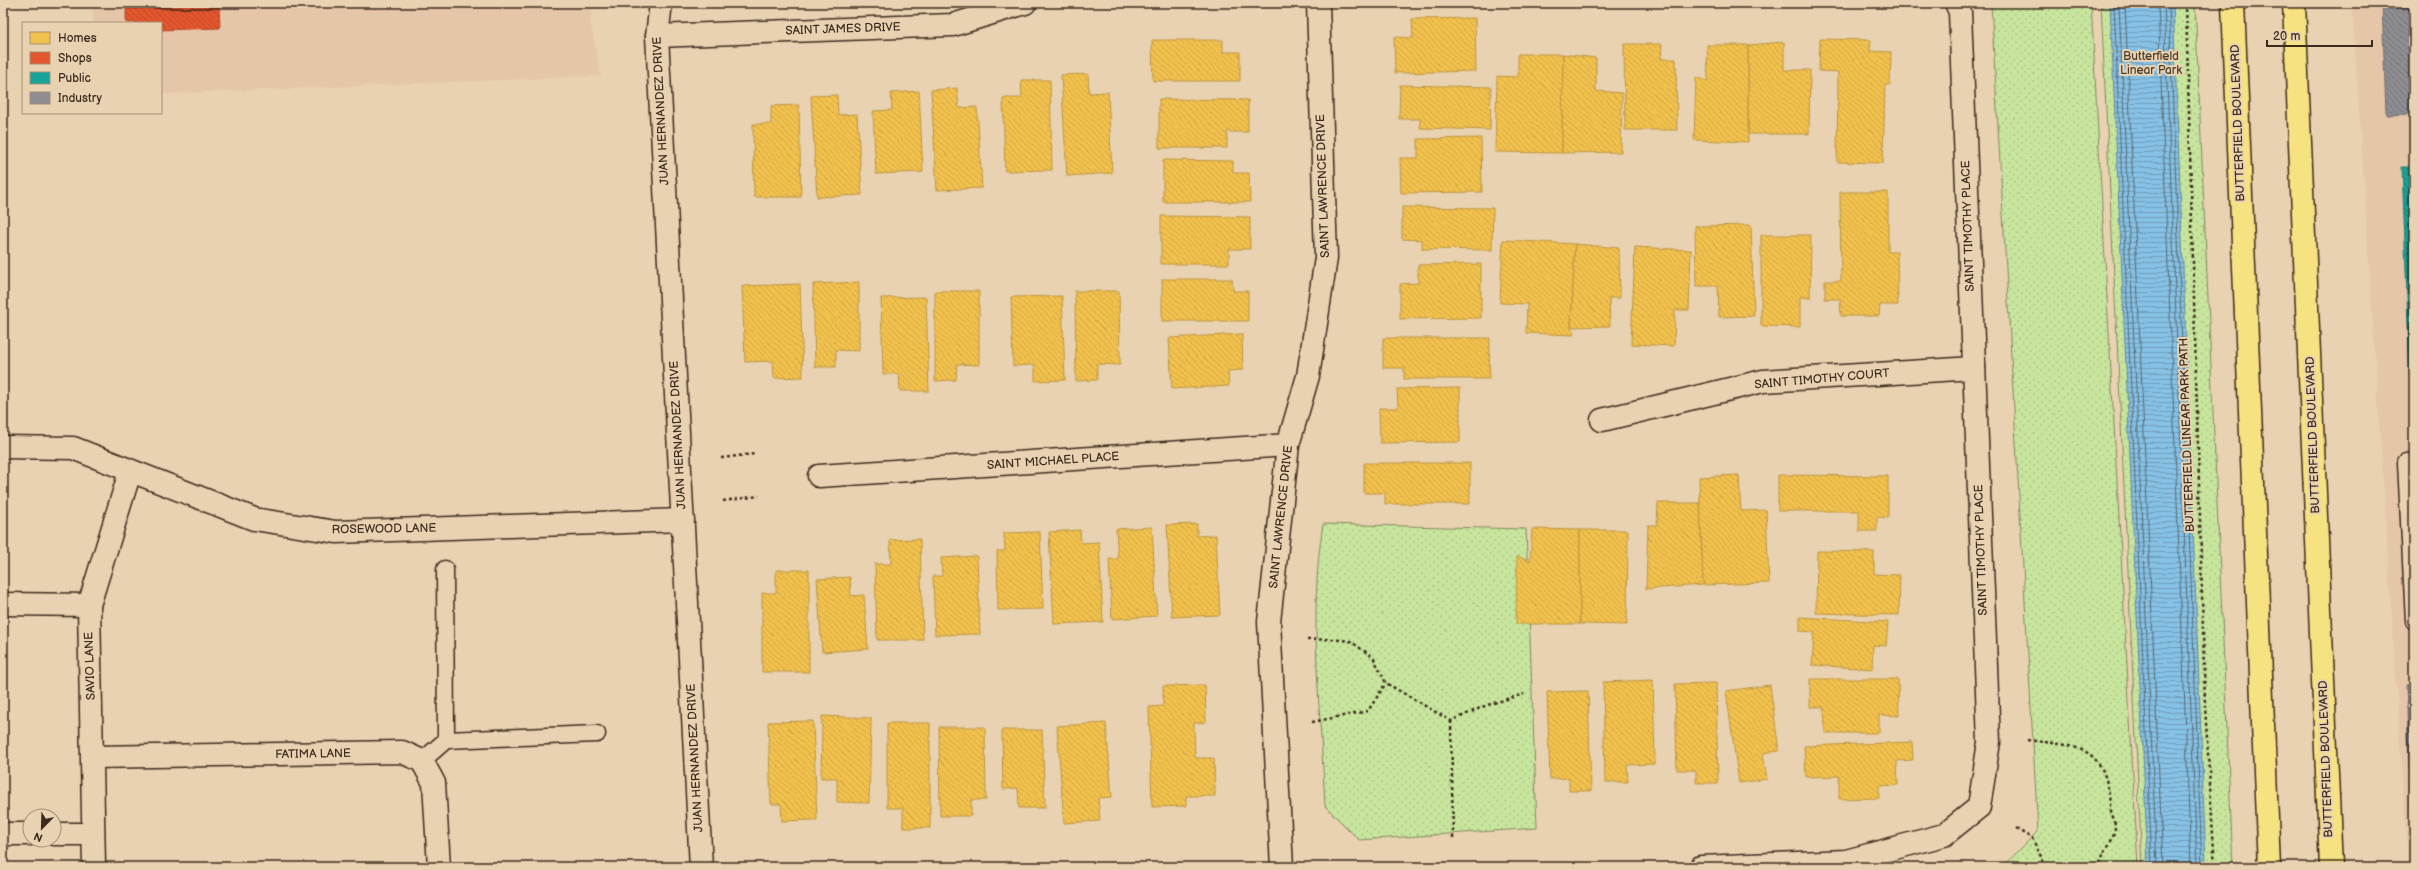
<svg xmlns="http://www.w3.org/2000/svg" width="2417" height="870" font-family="'Balsamiq Sans',sans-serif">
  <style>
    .built { fill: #e6c6a9 }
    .park { fill: url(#park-dots); stroke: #82885e }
    .water { fill: url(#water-rules); stroke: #688596 }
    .homes { fill: url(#homes-back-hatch); stroke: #bb9440 }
    .shops { fill: url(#shops-back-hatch); stroke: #b14a29 }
    .public { fill: url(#public-back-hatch); stroke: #227f73 }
    .industry { fill: url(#industry-back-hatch); stroke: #746f6f }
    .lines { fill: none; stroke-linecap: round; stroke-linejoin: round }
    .shore { stroke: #59676e; stroke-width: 1 }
    .service-casing { stroke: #3b2a1e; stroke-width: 19 }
    .minor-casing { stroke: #3b2a1e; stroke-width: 25 }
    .primary-casing { stroke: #3b2a1e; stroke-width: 25 }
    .path { stroke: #3b2a1e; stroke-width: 2.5; stroke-dasharray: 3 3; stroke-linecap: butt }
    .service { stroke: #e9d2b1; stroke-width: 16 }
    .minor { stroke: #e9d2b1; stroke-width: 22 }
    .primary { stroke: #f7e281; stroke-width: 22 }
    .labels { text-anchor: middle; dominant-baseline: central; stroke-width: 4; stroke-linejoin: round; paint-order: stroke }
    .street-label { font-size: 12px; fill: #3b2a1e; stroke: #e9d2b1 }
    .park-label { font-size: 12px; fill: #493d2b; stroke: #e9d2b1 }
  </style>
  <defs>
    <pattern id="park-dots" width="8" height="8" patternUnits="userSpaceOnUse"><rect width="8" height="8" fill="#c8e59d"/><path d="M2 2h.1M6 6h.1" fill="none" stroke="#adc587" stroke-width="1.8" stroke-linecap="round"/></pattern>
    <pattern id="water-rules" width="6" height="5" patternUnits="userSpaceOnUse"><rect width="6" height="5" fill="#86c2e6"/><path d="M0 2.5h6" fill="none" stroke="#6f9eba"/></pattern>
    <pattern id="homes-back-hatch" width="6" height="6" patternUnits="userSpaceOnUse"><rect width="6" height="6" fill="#f2c14e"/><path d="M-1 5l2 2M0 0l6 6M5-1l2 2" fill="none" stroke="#d0a644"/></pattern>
    <pattern id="shops-back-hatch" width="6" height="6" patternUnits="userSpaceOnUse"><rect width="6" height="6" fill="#e4572e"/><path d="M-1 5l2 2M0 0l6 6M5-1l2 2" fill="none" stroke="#ba4827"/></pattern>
    <pattern id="public-back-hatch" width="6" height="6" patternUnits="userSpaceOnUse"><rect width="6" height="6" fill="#17a398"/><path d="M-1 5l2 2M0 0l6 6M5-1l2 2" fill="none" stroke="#16857b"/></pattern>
    <pattern id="industry-back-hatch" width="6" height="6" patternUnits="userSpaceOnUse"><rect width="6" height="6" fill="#8d8d92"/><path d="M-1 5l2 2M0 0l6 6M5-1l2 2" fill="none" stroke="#747377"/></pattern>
  </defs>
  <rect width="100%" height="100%" fill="#e9d2b1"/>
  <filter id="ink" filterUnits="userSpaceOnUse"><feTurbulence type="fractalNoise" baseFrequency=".025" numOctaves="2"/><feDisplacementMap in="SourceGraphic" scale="8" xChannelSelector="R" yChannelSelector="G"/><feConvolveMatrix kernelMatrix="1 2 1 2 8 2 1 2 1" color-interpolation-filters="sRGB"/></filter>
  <g filter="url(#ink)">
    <g class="built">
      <path d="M 92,3 L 595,3 L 590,20 L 601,76 L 161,94 L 161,23 L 93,23 Z"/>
      <path d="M 2352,3 L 2414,3 L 2414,867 L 2408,867 Z"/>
    </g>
    <g class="park">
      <path d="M 1991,3 L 2091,3 L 2138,867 L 2003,867 L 2038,831 Z"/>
      <path d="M 2101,3 L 2195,3 L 2233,867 L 2142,867 Z"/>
      <path d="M 1323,524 L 1526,529 L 1537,828 L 1359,840 L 1325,806 C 1321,714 1308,615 1323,524 Z"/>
    </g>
    <path class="water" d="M 2110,3 L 2173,3 L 2206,867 L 2148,867 Z"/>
    <g class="homes">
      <path d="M 1475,18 L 1476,71 L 1395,73 L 1394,37 L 1413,38 L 1412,19 Z"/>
      <path d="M 1820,39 L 1871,40 L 1870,51 L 1891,52 L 1890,85 L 1885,85 L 1883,163 L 1837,162 L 1838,72 L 1819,71 Z"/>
      <path d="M 1152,40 L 1223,40 L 1223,52 L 1240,52 L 1240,81 L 1153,81 Z"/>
      <path d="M 1784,42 L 1784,70 L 1810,70 L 1809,134 L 1748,134 L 1748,45 Z"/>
      <path d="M 1624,44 L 1662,44 L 1661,59 L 1676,59 L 1677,130 L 1625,130 Z"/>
      <path d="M 1707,45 L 1748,45 L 1748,142 L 1694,140 L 1696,77 L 1708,81 Z"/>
      <path d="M 1518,54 L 1563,54 L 1562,153 L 1495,152 L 1497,76 L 1518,77 Z"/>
      <path d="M 1563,54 L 1596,58 L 1596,91 L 1622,93 L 1621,152 L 1562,153 Z"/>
      <path d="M 1088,74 L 1089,93 L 1108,92 L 1112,173 L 1067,176 L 1061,75 Z"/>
      <path d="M 1021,80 L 1050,80 L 1052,170 L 1005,171 L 1003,98 L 1022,98 Z"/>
      <path d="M 1400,85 L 1491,87 L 1490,130 L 1420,128 L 1420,119 L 1399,119 Z"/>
      <path d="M 957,88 L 959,108 L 977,107 L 982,188 L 937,190 L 931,90 Z"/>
      <path d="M 919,91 L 923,172 L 876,174 L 873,111 L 892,110 L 891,93 Z"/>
      <path d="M 837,95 L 838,115 L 857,114 L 862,195 L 817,197 L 811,96 Z"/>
      <path d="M 1159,99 L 1248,100 L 1248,132 L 1227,132 L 1227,148 L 1159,148 Z"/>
      <path d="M 799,105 L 801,197 L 754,197 L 753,124 L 771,124 L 771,106 Z"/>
      <path d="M 1481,138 L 1482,192 L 1401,193 L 1400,158 L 1418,158 L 1418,139 Z"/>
      <path d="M 1163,160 L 1233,161 L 1233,173 L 1249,173 L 1250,202 L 1163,202 Z"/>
      <path d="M 1840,192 L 1888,192 L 1888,252 L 1897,252 L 1898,305 L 1880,305 L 1879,316 L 1841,316 L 1840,299 L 1825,299 L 1825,281 L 1841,281 Z"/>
      <path d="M 1402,207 L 1493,208 L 1492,250 L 1422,249 L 1422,240 L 1402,239 Z"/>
      <path d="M 1161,216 L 1250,217 L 1250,249 L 1229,249 L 1229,264 L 1161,264 Z"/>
      <path d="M 1751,225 L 1754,316 L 1719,317 L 1718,286 L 1696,286 L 1695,226 Z"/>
      <path d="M 1761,235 L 1811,235 L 1810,298 L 1800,297 L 1800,327 L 1761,326 Z"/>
      <path d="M 1503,240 L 1575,244 L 1571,327 L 1574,335 L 1526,333 L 1527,304 L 1500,303 Z"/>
      <path d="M 1575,244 L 1619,248 L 1620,298 L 1609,298 L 1610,326 L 1571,327 Z"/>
      <path d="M 1635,247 L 1691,250 L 1689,310 L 1675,310 L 1674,346 L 1631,344 Z"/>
      <path d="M 1481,264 L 1481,318 L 1400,319 L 1400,284 L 1418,283 L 1418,265 Z"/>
      <path d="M 1162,279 L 1232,279 L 1233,291 L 1248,291 L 1248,321 L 1162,321 Z"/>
      <path d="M 859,282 L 859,351 L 836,350 L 836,367 L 815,367 L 813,284 Z"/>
      <path d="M 800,284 L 803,377 L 774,378 L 773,361 L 745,362 L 742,286 Z"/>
      <path d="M 935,291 L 979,291 L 979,365 L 957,364 L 956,380 L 935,381 Z"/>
      <path d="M 1075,291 L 1119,291 L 1120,365 L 1097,364 L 1097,380 L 1076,381 Z"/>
      <path d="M 1062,296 L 1065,380 L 1035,381 L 1035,365 L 1013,366 L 1011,297 Z"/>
      <path d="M 926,297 L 929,391 L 900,391 L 899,374 L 883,374 L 881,298 Z"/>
      <path d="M 1242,334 L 1243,370 L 1228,371 L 1229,386 L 1172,389 L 1169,338 Z"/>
      <path d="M 1383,338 L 1490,338 L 1489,379 L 1404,379 L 1404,368 L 1383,368 Z"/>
      <path d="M 1460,388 L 1460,442 L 1380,443 L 1379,408 L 1398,408 L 1397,389 Z"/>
      <path d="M 1364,463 L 1470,463 L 1470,504 L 1385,504 L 1385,493 L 1364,493 Z"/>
      <path d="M 1739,475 L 1741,511 L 1766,510 L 1769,583 L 1703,585 L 1699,477 Z"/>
      <path d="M 1778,475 L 1888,476 L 1888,518 L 1877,517 L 1877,531 L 1859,531 L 1859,511 L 1778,511 Z"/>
      <path d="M 1658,503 L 1700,503 L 1703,585 L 1646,589 L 1648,525 L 1657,525 Z"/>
      <path d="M 1197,524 L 1197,536 L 1216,535 L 1220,615 L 1172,617 L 1167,525 Z"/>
      <path d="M 1152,527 L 1157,616 L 1112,619 L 1109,559 L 1118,559 L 1116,529 Z"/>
      <path d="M 1532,529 L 1580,530 L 1580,624 L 1516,624 L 1517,556 L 1530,561 Z"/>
      <path d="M 1080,530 L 1081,543 L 1099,542 L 1103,622 L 1054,624 L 1049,532 Z"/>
      <path d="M 1580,530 L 1628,530 L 1627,625 L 1580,624 Z"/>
      <path d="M 1040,532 L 1043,609 L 998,610 L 997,551 L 1005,551 L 1004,533 Z"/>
      <path d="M 920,539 L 923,640 L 877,640 L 875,564 L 891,564 L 890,540 Z"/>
      <path d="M 1817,551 L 1874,552 L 1874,574 L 1900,575 L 1899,615 L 1816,613 Z"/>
      <path d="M 977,556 L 980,634 L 935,635 L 933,576 L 942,576 L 941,558 Z"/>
      <path d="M 776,570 L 809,570 L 809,672 L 762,672 L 762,593 L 776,593 Z"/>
      <path d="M 850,577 L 851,596 L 864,595 L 868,649 L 822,652 L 817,579 Z"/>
      <path d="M 1800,617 L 1888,622 L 1886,646 L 1873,645 L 1872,669 L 1812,665 L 1814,632 L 1800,631 Z"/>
      <path d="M 1810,679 L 1898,679 L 1899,716 L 1879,715 L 1879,733 L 1825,733 L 1824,707 L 1810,707 Z"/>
      <path d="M 1653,680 L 1655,764 L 1627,765 L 1628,782 L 1605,782 L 1603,682 Z"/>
      <path d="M 1716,683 L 1718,783 L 1696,783 L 1696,770 L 1677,770 L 1675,684 Z"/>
      <path d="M 1205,685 L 1206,722 L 1194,723 L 1195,758 L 1214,758 L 1215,796 L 1186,796 L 1186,806 L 1152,807 L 1149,707 L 1163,706 L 1163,686 Z"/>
      <path d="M 1770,685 L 1779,751 L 1763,753 L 1767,779 L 1739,783 L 1726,691 Z"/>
      <path d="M 1588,691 L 1591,791 L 1569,791 L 1569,778 L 1550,779 L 1547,692 Z"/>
      <path d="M 822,716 L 871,718 L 869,803 L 837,802 L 837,778 L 821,778 Z"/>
      <path d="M 813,721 L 817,820 L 782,821 L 781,804 L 771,804 L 768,722 Z"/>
      <path d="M 887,723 L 930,723 L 930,828 L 903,828 L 903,808 L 887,808 Z"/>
      <path d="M 1106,723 L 1112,797 L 1098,798 L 1100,821 L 1064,823 L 1057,726 Z"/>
      <path d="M 939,727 L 985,727 L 986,800 L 971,800 L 971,816 L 940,816 Z"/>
      <path d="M 1002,730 L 1042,730 L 1045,808 L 1019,808 L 1018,788 L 1003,789 Z"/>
      <path d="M 1912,742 L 1913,760 L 1897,761 L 1898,785 L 1879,786 L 1879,798 L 1839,799 L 1839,776 L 1806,777 L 1804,746 Z"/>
    </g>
    <path class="shops" d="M 126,3 L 219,3 L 220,28 L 161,30 L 161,23 L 126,23 Z"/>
    <path class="public" d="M 2402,167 L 2414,167 L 2414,376 L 2410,376 Z"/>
    <g class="industry">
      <path d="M 2382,3 L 2414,3 L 2414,114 L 2386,115 Z"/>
      <path d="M 2406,685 L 2414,685 L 2414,867 L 2413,867 Z"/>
    </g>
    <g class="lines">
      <g class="shore">
        <path d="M 2114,3 L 2152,867"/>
        <path d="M 2119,3 L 2157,867"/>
        <path d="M 2125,3 L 2163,867"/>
        <path d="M 2158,3 L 2191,867"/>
        <path d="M 2164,3 L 2197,867"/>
        <path d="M 2169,3 L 2202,867"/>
      </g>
      <g class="service-casing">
        <g id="service">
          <path d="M 2414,462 L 2406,462 L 2414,621"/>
          <path d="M 446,740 L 597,734"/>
          <path d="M 422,761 L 446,740 L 445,569"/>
        </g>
      </g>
      <g class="minor-casing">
        <g id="minor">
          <path d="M 661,3 L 657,36 L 701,867"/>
          <path d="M 657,36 L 953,25 L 1025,3"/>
          <path d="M 1602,420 L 1763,381 L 1974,368"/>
          <path d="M 3,447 L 73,448 L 254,519 L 336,532 L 683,520"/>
          <path d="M 819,476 L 1288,445"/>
          <path d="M 3,604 L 89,605"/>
          <path d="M 93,757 L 402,752 L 422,761 L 434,783 L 439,867"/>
          <path d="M 3,834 L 30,834"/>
          <path d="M 54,834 L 93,834"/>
          <path d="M 94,867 L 89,605 L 130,472"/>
          <path d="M 1282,867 L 1269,622 L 1288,445 L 1308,376 L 1326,258 L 1318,3"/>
          <path d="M 1701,867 L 1846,861 L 1944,835 L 1979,807 L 1989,742 L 1960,12 L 1956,3"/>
        </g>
      </g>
      <g class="primary-casing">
        <g id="primary">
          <path d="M 2233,3 L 2269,867"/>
          <path d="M 2294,3 L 2331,867"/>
        </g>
      </g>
      <g class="path">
        <path d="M 2186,3 L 2205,706 L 2215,867"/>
        <path d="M 721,458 L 754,454"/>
        <path d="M 723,501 L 759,496"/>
        <path d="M 1307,640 L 1331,639 L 1350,641 L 1373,657 L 1386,683 L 1451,721 L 1487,705 L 1524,694"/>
        <path d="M 1451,721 L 1453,838"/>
        <path d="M 1312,722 L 1368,711 L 1386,683"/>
        <path d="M 2027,740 C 2077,746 2106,744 2110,805 C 2110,812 2116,822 2115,828 C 2113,842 2102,853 2098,867"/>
        <path d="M 2016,829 L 2032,838 L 2046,867"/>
      </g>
      <use href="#service" class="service"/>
      <use href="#minor" class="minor"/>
      <use href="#primary" class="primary"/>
    </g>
  </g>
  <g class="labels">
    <g class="street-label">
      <text transform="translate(843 29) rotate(-2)">SAINT JAMES DRIVE</text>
      <text transform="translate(661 111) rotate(-93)">JUAN HERNANDEZ DRIVE</text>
      <text transform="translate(2238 123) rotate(-92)">BUTTERFIELD BOULEVARD</text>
      <text transform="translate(1323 186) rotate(-92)">SAINT LAWRENCE DRIVE</text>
      <text transform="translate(1968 226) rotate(-92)">SAINT TIMOTHY PLACE</text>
      <text transform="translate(1822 379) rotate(-5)">SAINT TIMOTHY COURT</text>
      <text transform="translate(678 435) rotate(-93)">JUAN HERNANDEZ DRIVE</text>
      <text transform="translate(2187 435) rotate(-92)">BUTTERFIELD LINEAR PARK PATH</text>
      <text transform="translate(2313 435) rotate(-92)">BUTTERFIELD BOULEVARD</text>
      <text transform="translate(1053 461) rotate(-4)">SAINT MICHAEL PLACE</text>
      <text transform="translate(1281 517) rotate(-84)">SAINT LAWRENCE DRIVE</text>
      <text transform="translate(384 529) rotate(-1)">ROSEWOOD LANE</text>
      <text transform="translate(1981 550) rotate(-92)">SAINT TIMOTHY PLACE</text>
      <text transform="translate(90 666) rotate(-92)">SAVIO LANE</text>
      <text transform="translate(313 754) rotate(-1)">FATIMA LANE</text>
      <text transform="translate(695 758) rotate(-93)">JUAN HERNANDEZ DRIVE</text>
      <text transform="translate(2326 759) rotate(-92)">BUTTERFIELD BOULEVARD</text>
    </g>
    <g class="park-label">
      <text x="2151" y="56">Butterfield<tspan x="2151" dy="14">Linear Park</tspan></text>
    </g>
  </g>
  <rect width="2417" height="870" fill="none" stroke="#e9d2b1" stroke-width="16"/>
  <rect x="8" y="8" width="2401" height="854" fill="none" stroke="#3b2a1e" stroke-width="1.5" filter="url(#ink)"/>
  <rect x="22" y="22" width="140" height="92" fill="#e9d2b1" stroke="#a38f76"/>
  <rect x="30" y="32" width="20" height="12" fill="#f2c14e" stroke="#a38f76"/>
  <text x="58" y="42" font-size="12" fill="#3b2a1e">Homes</text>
  <rect x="30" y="52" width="20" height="12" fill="#e4572e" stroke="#a38f76"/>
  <text x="58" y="62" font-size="12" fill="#3b2a1e">Shops</text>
  <rect x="30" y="72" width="20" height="12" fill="#17a398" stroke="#a38f76"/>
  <text x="58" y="82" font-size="12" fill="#3b2a1e">Public</text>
  <rect x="30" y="92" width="20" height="12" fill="#8d8d92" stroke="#a38f76"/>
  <text x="58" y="102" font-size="12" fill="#3b2a1e">Industry</text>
  <g transform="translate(42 828) rotate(203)"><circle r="19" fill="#e9d2b1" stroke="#a38f76"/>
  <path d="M0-3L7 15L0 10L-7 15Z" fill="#3b2a1e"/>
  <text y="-6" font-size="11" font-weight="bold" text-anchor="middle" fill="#3b2a1e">N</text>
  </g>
  <path d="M2267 40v6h105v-6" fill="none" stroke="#3b2a1e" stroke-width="2"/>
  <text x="2273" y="40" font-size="12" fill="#3b2a1e" stroke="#e9d2b1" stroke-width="3" paint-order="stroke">20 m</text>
</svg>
